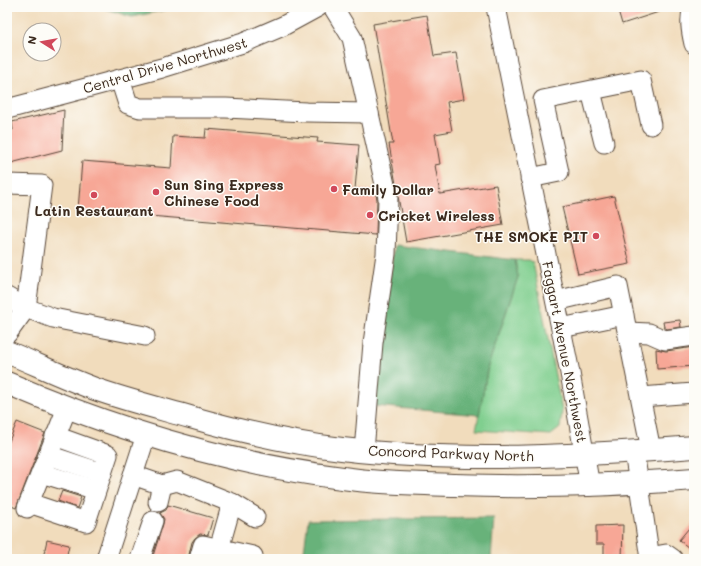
<svg xmlns="http://www.w3.org/2000/svg" width="701" height="566" font-family="Mali,sans-serif">
  <style>
    .green { fill: #80cf8f; stroke: #5e7c56 }
    .forest { fill: #68b27a; stroke: #526e4c }
    .building { fill: #f7a796 }
    .lines { fill: none; stroke-linecap: round; stroke-linejoin: round }
    .minor-casing { stroke: #564536; stroke-width: 21 }
    .highway-casing { stroke: #564536; stroke-width: 24 }
    .minor { stroke: #fff; stroke-width: 19 }
    .highway { stroke: #fff; stroke-width: 22 }
    .poi-dot { fill: #d1495b; stroke: #fdfcf7; stroke-width: 1.5 }
    .labels { text-anchor: middle; dominant-baseline: central; stroke-width: 3; stroke-linejoin: round; paint-order: stroke }
    .street-label { font-size: 14px; fill: #3b2a1e; stroke: #fdfcf7 }
    .poi-label { font-size: 14px; font-weight: bold; fill: #3b2a1e; stroke: #fdfcf7; text-anchor: start }
  </style>
  <rect width="100%" height="100%" fill="#fdfcf7"/>
  <filter id="ink" filterUnits="userSpaceOnUse"><feTurbulence type="fractalNoise" baseFrequency=".025" numOctaves="2"/><feDisplacementMap in="SourceGraphic" scale="8" xChannelSelector="R" yChannelSelector="G"/><feConvolveMatrix kernelMatrix="1 2 1 2 8 2 1 2 1" color-interpolation-filters="sRGB"/></filter>
  <filter id="wash" filterUnits="userSpaceOnUse"><feTurbulence type="fractalNoise" baseFrequency=".012" numOctaves="4" result="noise"/><feDisplacementMap in="SourceGraphic" scale="16" xChannelSelector="R" yChannelSelector="G"/><feGaussianBlur stdDeviation="0.9" result="paint"/><feColorMatrix in="noise" values="0 0 0 0 0 0 0 0 0 0 0 0 0 0 0 0 0 1.4 0 .05"/><feComposite in="paint" operator="in"/></filter>
  <g filter="url(#wash)">
    <rect width="100%" height="100%" fill="#f1dcbc"/>
    <path class="green" d="M 515,260 L 529,260 L 533,262 L 562,411 L 560,428 L 551,435 L 476,430 L 488,366 L 518,277 Z"/>
    <g class="forest">
      <path d="M 99,7 L 180,7 L 132,17 Z"/>
      <path d="M 394,245 L 515,260 L 518,277 L 488,366 L 479,415 L 374,406 Z"/>
      <path d="M 494,518 L 491,559 L 303,559 L 308,520 Z"/>
    </g>
    <g id="blocks">
      <g class="building">
        <path d="M 617,7 L 668,7 L 668,9 L 622,24 Z"/>
        <path d="M 427,15 L 434,56 L 456,53 L 464,99 L 447,102 L 452,131 L 435,134 L 440,164 L 435,165 L 440,194 L 496,185 L 503,225 L 406,242 L 389,144 L 393,144 L 373,24 Z"/>
        <path d="M 64,110 L 62,150 L 7,164 L 7,131 L 13,130 L 12,122 Z"/>
        <path d="M 206,129 L 318,138 L 317,142 L 359,145 L 355,189 L 375,191 L 377,199 L 376,235 L 78,210 L 82,161 L 171,168 L 173,136 L 205,138 Z"/>
        <path d="M 614,196 L 630,264 L 578,274 L 562,207 Z"/>
        <path d="M 680,320 L 681,327 L 667,329 L 664,327 L 663,322 Z"/>
        <path d="M 694,347 L 694,366 L 657,369 L 656,349 L 666,351 Z"/>
        <path d="M 17,422 L 45,433 L 16,508 L 7,504 L 7,446 Z"/>
        <path d="M 62,491 L 81,497 L 77,508 L 58,501 Z"/>
        <path d="M 168,505 L 213,518 L 208,535 L 200,534 L 195,538 L 192,542 L 188,559 L 152,559 L 163,524 L 164,519 L 160,513 L 166,510 Z"/>
        <path d="M 694,522 L 694,552 L 679,540 Z"/>
        <path d="M 623,525 L 622,559 L 604,559 L 604,544 L 596,544 L 596,526 Z"/>
        <path d="M 47,540 L 69,545 L 66,559 L 49,559 L 43,558 Z"/>
      </g>
    </g>
  </g>
  <g filter="url(#ink)">
    <use href="#blocks" fill-opacity="0" stroke="#564536" stroke-width="1"/>
    <g class="lines">
      <g class="minor-casing">
        <g id="minor">
          <path d="M 333,7 L 352,38 L 388,198 L 386,254 L 373,343 L 364,451"/>
          <path d="M 496,7 L 570,373 L 590,486"/>
          <path d="M 693,7 C 689,20 691,31 694,44"/>
          <path d="M 120,79 L 128,104 L 140,108 L 226,108 L 306,112 L 369,113"/>
          <path d="M 591,91 L 604,143"/>
          <path d="M 7,109 L 162,68 L 243,43 L 283,26 L 318,7"/>
          <path d="M 530,178 L 559,172 L 543,100 L 641,80 L 651,125"/>
          <path d="M 7,184 L 42,185 L 26,308 L 7,334"/>
          <path d="M 7,297 L 26,308 L 53,318 L 145,336"/>
          <path d="M 556,301 L 618,286 L 651,450"/>
          <path d="M 561,328 L 624,315"/>
          <path d="M 628,332 L 649,333 L 665,340 L 694,336"/>
          <path d="M 641,397 L 694,393"/>
          <path d="M 634,451 L 650,559"/>
          <path d="M 48,455 L 102,473"/>
          <path d="M 41,473 L 96,490"/>
          <path d="M 133,475 L 162,485 L 177,481 L 232,503 L 255,517"/>
          <path d="M 158,502 L 162,485"/>
          <path d="M 29,503 L 86,522 L 108,455 L 55,436"/>
          <path d="M 27,508 L 67,408"/>
          <path d="M 219,549 L 232,503"/>
          <path d="M 649,557 L 666,554 L 673,559"/>
          <path d="M 106,559 L 146,435"/>
          <path d="M 140,559 L 153,521"/>
          <path d="M 199,559 L 203,545 L 253,556"/>
        </g>
      </g>
      <g class="highway-casing">
        <g id="highway">
          <path d="M 7,352 C 36,364 65,378 95,389 C 126,400 158,408 190,417 C 239,431 290,443 342,449 C 458,463 577,456 694,447"/>
          <path d="M 7,383 C 112,428 222,462 335,477 C 374,483 415,484 454,485 C 534,488 614,485 694,479"/>
        </g>
      </g>
      <use href="#minor" class="minor"/>
      <use href="#highway" class="highway"/>
    </g>
  </g>
  <g class="poi-dot">
    <circle cx="334" cy="189" r="4"/>
    <circle cx="156" cy="192" r="4"/>
    <circle cx="94" cy="195" r="4"/>
    <circle cx="370" cy="215" r="4"/>
    <circle cx="596" cy="236" r="4"/>
  </g>
  <g class="labels">
    <g class="street-label">
      <text transform="translate(165 65) rotate(-16)">Central Drive Northwest</text>
      <text transform="translate(565 352) rotate(79)">Faggart Avenue Northwest</text>
      <text transform="translate(451 453) rotate(2)">Concord Parkway North</text>
    </g>
    <g class="poi-label">
      <text x="164" y="184">Sun Sing Express<tspan x="164" dy="16">Chinese Food</tspan></text>
      <text x="342" y="189">Family Dollar</text>
      <text x="94" y="210" text-anchor="middle">Latin Restaurant</text>
      <text x="378" y="215">Cricket Wireless</text>
      <text x="588" y="236" text-anchor="end">THE SMOKE PIT</text>
    </g>
  </g>
  <rect width="701" height="566" fill="none" stroke="#fdfcf7" stroke-width="24"/>
  <g transform="translate(42 42) rotate(281)"><circle r="19" fill="#fdfcf7" stroke="#afa8a0"/>
  <path d="M0-3L7 15L0 10L-7 15Z" fill="#d1495b"/>
  <text y="-6" font-size="11" font-weight="bold" text-anchor="middle" fill="#3b2a1e">N</text>
  </g>
</svg>
